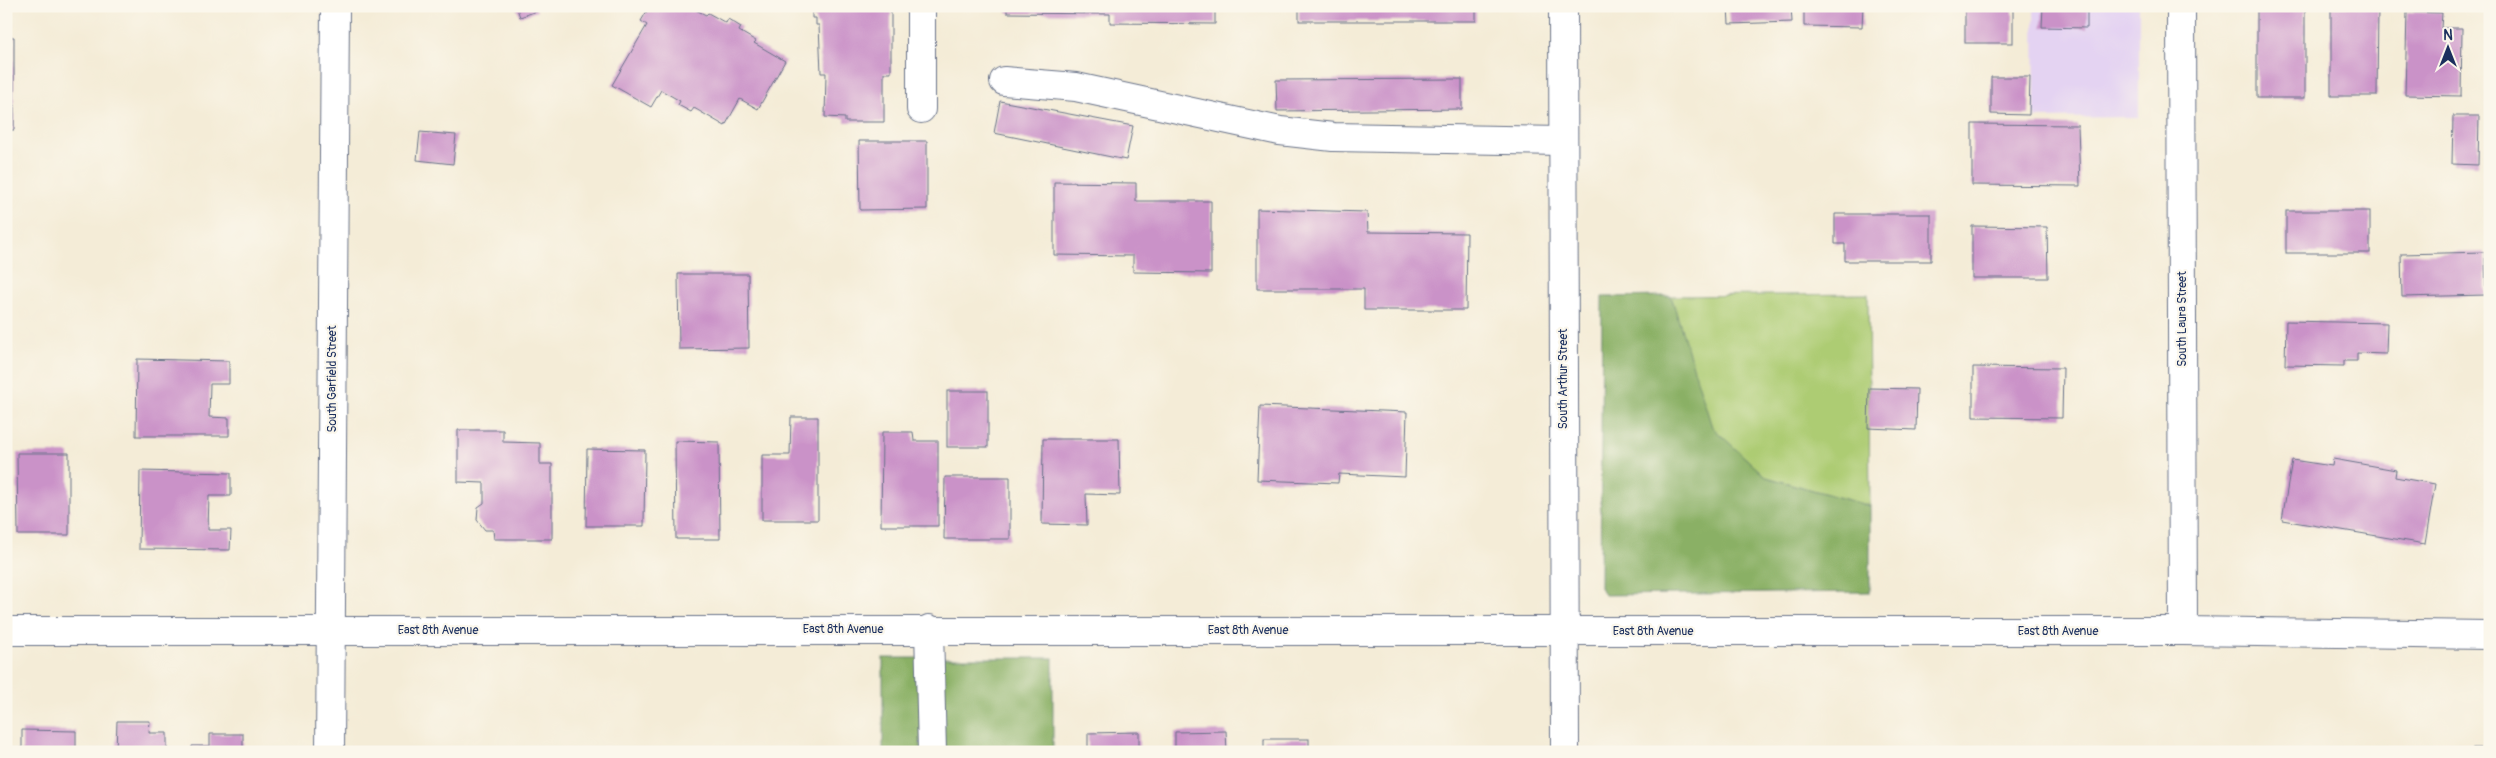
<svg xmlns="http://www.w3.org/2000/svg" width="2496" height="758" font-family="Pangolin,sans-serif">
  <style>
    .built { fill: #e4d3f2 }
    .green { fill: #adcc73; stroke: #647e68 }
    .forest { fill: #8ab065; stroke: #527062 }
    .building { fill: #ca92c8 }
    .lines { fill: none; stroke-linecap: round; stroke-linejoin: round }
    .minor-casing { stroke: #677188; stroke-width: 30 }
    .minor { stroke: #fff; stroke-width: 28 }
    .labels { text-anchor: middle; dominant-baseline: central; stroke-width: 4.5; stroke-linejoin: round; paint-order: stroke }
    .street-label { font-size: 12px; fill: #1b2f5e; stroke: #fbf7ec }
  </style>
  <rect width="100%" height="100%" fill="#fbf7ec"/>
  <filter id="ink" filterUnits="userSpaceOnUse"><feTurbulence type="fractalNoise" baseFrequency=".02" numOctaves="2"/><feDisplacementMap in="SourceGraphic" scale="10" xChannelSelector="R" yChannelSelector="G"/><feConvolveMatrix kernelMatrix="1 2 1 2 8 2 1 2 1" color-interpolation-filters="sRGB"/></filter>
  <filter id="wash" filterUnits="userSpaceOnUse"><feTurbulence type="fractalNoise" baseFrequency=".0096" numOctaves="4" result="noise"/><feDisplacementMap in="SourceGraphic" scale="20" xChannelSelector="R" yChannelSelector="G"/><feGaussianBlur stdDeviation="1.12" result="paint"/><feColorMatrix in="noise" values="0 0 0 0 0 0 0 0 0 0 0 0 0 0 0 0 0 1.4 0 .05"/><feComposite in="paint" operator="in"/></filter>
  <g filter="url(#wash)">
    <rect width="100%" height="100%" fill="#f4ecd7"/>
    <path class="built" d="M 2034,6 L 2139,6 L 2139,117 L 2035,118 Z"/>
    <path class="green" d="M 1868,294 L 1870,506 L 1766,477 L 1711,427 L 1671,296 Z"/>
    <g class="forest">
      <path d="M 1671,296 L 1712,427 L 1766,477 L 1870,506 L 1870,592 L 1604,595 L 1600,587 L 1602,297 Z"/>
      <rect x="883" y="658" width="170" height="94"/>
    </g>
    <g id="blocks">
      <g class="building">
        <path d="M 516,6 L 535,6 L 537,11 L 520,17 Z"/>
        <path d="M 650,6 L 698,6 L 696,10 L 706,15 L 708,13 L 726,23 L 728,19 L 741,27 L 739,31 L 756,41 L 754,43 L 785,61 L 758,109 L 740,99 L 725,126 L 694,108 L 691,112 L 678,105 L 680,101 L 661,90 L 651,107 L 612,85 L 647,25 L 641,21 Z"/>
        <path d="M 812,6 L 891,6 L 891,73 L 884,73 L 884,122 L 845,122 L 845,118 L 825,117 L 826,73 L 821,73 L 819,25 L 816,25 L 816,18 L 812,18 Z"/>
        <path d="M 1007,6 L 1215,6 L 1215,24 L 1110,23 L 1110,14 L 1007,13 Z"/>
        <rect x="1299" y="6" width="177" height="15"/>
        <path d="M 1640,6 L 1691,6 L 1691,10 L 1640,9 Z"/>
        <path d="M 1728,6 L 1791,6 L 1792,22 L 1729,24 Z"/>
        <path d="M 1804,6 L 1863,6 L 1862,27 L 1804,26 Z"/>
        <rect x="1965" y="6" width="48" height="37"/>
        <path d="M 2043,6 L 2087,6 L 2087,28 L 2042,27 Z"/>
        <rect x="2257" y="6" width="48" height="92"/>
        <path d="M 2331,6 L 2378,6 L 2377,96 L 2331,96 Z"/>
        <path d="M 2407,12 L 2442,13 L 2441,28 L 2462,28 L 2461,96 L 2405,95 Z"/>
        <path d="M 6,37 L 14,37 L 14,130 L 9,130 L 9,135 L 6,135 Z"/>
        <path d="M 1991,77 L 2030,77 L 2029,115 L 1991,114 Z"/>
        <path d="M 1462,79 L 1462,109 L 1277,111 L 1276,80 Z"/>
        <path d="M 1000,101 L 1133,126 L 1126,160 L 994,133 Z"/>
        <path d="M 2453,116 L 2479,116 L 2478,165 L 2452,164 Z"/>
        <path d="M 1972,124 L 2078,125 L 2080,186 L 1972,185 Z"/>
        <path d="M 420,132 L 456,135 L 453,164 L 417,160 Z"/>
        <path d="M 859,141 L 927,141 L 927,209 L 860,210 Z"/>
        <path d="M 1054,182 L 1136,183 L 1136,201 L 1211,201 L 1211,273 L 1133,272 L 1133,256 L 1054,255 Z"/>
        <path d="M 1257,209 L 1367,212 L 1368,232 L 1467,233 L 1466,310 L 1364,310 L 1364,289 L 1257,289 Z"/>
        <rect x="2286" y="211" width="84" height="42"/>
        <path d="M 1835,214 L 1931,214 L 1931,261 L 1845,261 L 1845,244 L 1835,244 Z"/>
        <path d="M 1972,226 L 2047,227 L 2048,278 L 1972,278 Z"/>
        <path d="M 2485,252 L 2486,295 L 2402,297 L 2401,254 Z"/>
        <path d="M 678,274 L 748,274 L 749,348 L 679,349 Z"/>
        <path d="M 2286,321 L 2387,323 L 2386,354 L 2357,353 L 2357,361 L 2344,361 L 2344,366 L 2285,365 Z"/>
        <path d="M 137,359 L 229,361 L 229,384 L 210,384 L 209,417 L 229,418 L 229,436 L 136,436 Z"/>
        <path d="M 1973,367 L 2063,368 L 2062,418 L 1973,417 Z"/>
        <path d="M 1869,388 L 1917,389 L 1916,430 L 1868,428 Z"/>
        <rect x="947" y="391" width="41" height="56"/>
        <path d="M 1260,406 L 1407,412 L 1405,477 L 1339,474 L 1338,483 L 1257,480 Z"/>
        <path d="M 791,417 L 818,417 L 818,520 L 762,520 L 762,455 L 790,455 Z"/>
        <path d="M 458,430 L 503,430 L 503,442 L 540,443 L 540,464 L 552,464 L 552,539 L 494,539 L 493,530 L 485,530 L 477,520 L 478,507 L 484,503 L 484,483 L 458,482 Z"/>
        <path d="M 882,432 L 913,432 L 914,441 L 938,441 L 938,526 L 881,526 Z"/>
        <path d="M 1043,439 L 1119,439 L 1120,495 L 1086,494 L 1087,525 L 1042,524 Z"/>
        <path d="M 675,441 L 719,442 L 720,539 L 676,539 Z"/>
        <path d="M 587,449 L 645,450 L 644,526 L 586,526 Z"/>
        <path d="M 17,453 L 69,453 L 69,535 L 18,535 Z"/>
        <path d="M 2333,459 L 2396,470 L 2395,477 L 2435,484 L 2425,544 L 2282,520 L 2292,460 L 2332,466 Z"/>
        <path d="M 140,471 L 231,473 L 231,496 L 209,496 L 208,530 L 231,530 L 230,550 L 139,549 Z"/>
        <path d="M 945,477 L 1010,477 L 1010,539 L 944,539 Z"/>
        <path d="M 117,721 L 150,721 L 149,733 L 167,733 L 167,752 L 116,752 Z"/>
        <path d="M 22,730 L 76,731 L 76,752 L 22,752 Z"/>
        <path d="M 1226,731 L 1227,752 L 1175,752 L 1175,732 Z"/>
        <path d="M 1139,732 L 1139,752 L 1088,752 L 1088,733 Z"/>
        <path d="M 210,734 L 243,734 L 243,752 L 192,752 L 192,746 L 210,746 Z"/>
        <rect x="1264" y="739" width="45" height="13"/>
        <rect x="2473" y="748" width="17" height="4"/>
      </g>
    </g>
  </g>
  <g filter="url(#ink)">
    <use href="#blocks" fill-opacity="0" stroke="#677188" stroke-width="1"/>
    <g class="lines">
      <g class="minor-casing">
        <g id="minor">
          <path d="M 921,6 L 921,109"/>
          <path d="M 1563,6 L 1565,752"/>
          <path d="M 2181,6 L 2183,631"/>
          <path d="M 1004,81 L 1076,87 L 1280,131 L 1333,137 L 1563,141"/>
          <path d="M 929,629 L 932,752"/>
          <path d="M 6,631 L 2183,631 L 2490,635"/>
          <path d="M 330,752 L 335,6"/>
        </g>
      </g>
      <use href="#minor" class="minor"/>
    </g>
  </g>
  <g class="labels">
    <g class="street-label">
      <text transform="translate(2182 319) rotate(-90)">South Laura Street</text>
      <text transform="translate(332 379) rotate(-90)">South Garfield Street</text>
      <text transform="translate(1563 379) rotate(-90)">South Arthur Street</text>
      <text x="843" y="629">East 8th Avenue</text>
      <text x="438" y="630">East 8th Avenue</text>
      <text x="1248" y="630">East 8th Avenue</text>
      <text x="1653" y="631">East 8th Avenue</text>
      <text x="2058" y="631">East 8th Avenue</text>
    </g>
  </g>
  <rect width="2496" height="758" fill="none" stroke="#fbf7ec" stroke-width="25"/>
  <g transform="translate(2448 48)" stroke="#fbf7ec" stroke-width="4" paint-order="stroke">
  <path d="M0-4L9 19L0 12L-9 19Z" fill="#1b2f5e"/>
  <text y="-8" font-size="14" font-weight="bold" text-anchor="middle" fill="#1b2f5e">N</text>
  </g>
</svg>
